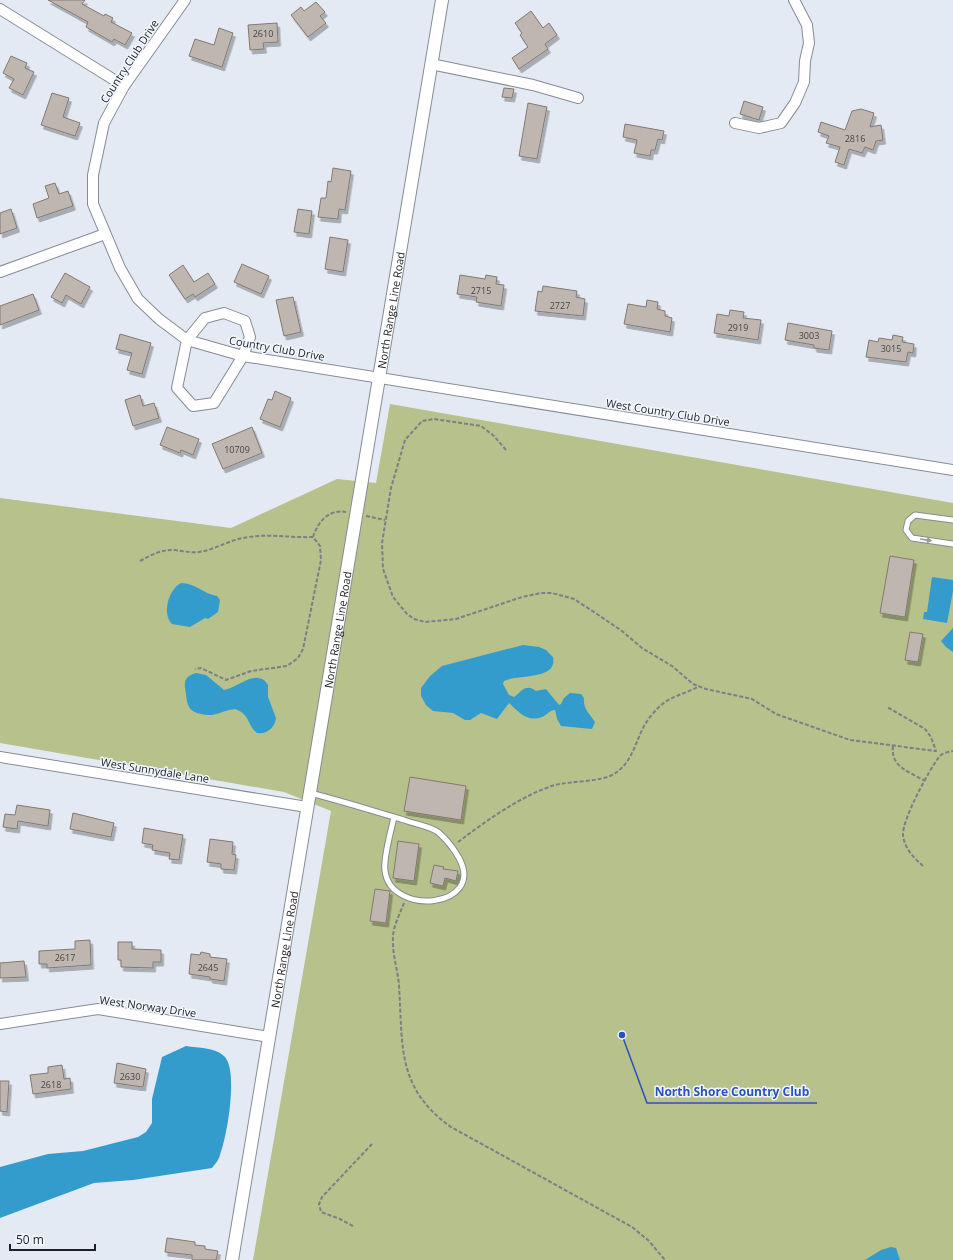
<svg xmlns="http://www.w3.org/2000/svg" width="953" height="1260" font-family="'Open Sans',sans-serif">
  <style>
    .green { fill: #b7c18b }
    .water { fill: #339ccd }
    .building { fill: #bfb7af; stroke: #817972; filter: url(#shadow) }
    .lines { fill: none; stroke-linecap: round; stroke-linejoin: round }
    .service-casing { stroke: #868b94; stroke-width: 7 }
    .minor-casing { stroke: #868b94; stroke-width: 12 }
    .tertiary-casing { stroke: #868b94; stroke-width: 14 }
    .path { stroke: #7b7f86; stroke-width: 2; stroke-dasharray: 4 2; stroke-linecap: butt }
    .service { stroke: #fff; stroke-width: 5 }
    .minor { stroke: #fff; stroke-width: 10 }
    .tertiary { stroke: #fff; stroke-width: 12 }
    .oneway { fill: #999a9c }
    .labels { text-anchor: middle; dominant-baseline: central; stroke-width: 3; stroke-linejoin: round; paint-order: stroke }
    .number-label { font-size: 9px; fill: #464546 }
    .street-label { font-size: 11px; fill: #1d1f23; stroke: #f2f7ff }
    .leader { fill: none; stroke: #2a51c0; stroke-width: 1.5 }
    .callout-dot { fill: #2a51c0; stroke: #f2f7ff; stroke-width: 1.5 }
    .callout-label { font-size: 12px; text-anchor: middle; font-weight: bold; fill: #2a51c0; stroke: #f2f7ff; stroke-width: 3; stroke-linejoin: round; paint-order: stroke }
  </style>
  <defs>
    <filter id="shadow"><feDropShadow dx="2.5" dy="4" stdDeviation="0" flood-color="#0004"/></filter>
  </defs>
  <rect width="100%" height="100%" fill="#e4eaf3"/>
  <path class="green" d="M 390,404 L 953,503 L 953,1260 L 253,1260 L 331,811 L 284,792 L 0,743 L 0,498 L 231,528 L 337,479 L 376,483 Z"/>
  <g class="water">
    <path d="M 932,577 L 953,580 L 953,591 L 947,623 L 923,619 L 924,612 L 927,612 Z"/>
    <path d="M 181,583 C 195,583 204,594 217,596 L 220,600 L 218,612 L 208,619 L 205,618 L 190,627 L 172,624 C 162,614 168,590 181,583 Z"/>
    <path d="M 953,628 L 953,652 L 946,647 L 941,641 Z"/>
    <path d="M 523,645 L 539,647 L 546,650 L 553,657 C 558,681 517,674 504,681 L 503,684 L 509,695 L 514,697 C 522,691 526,683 536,691 L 546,689 L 559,705 L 561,704 L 564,698 L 570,693 L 581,694 L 584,698 C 583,709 589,713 595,722 L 592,729 L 561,726 L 557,719 L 555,710 C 550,710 547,715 542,717 C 527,723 518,711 509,703 L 497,719 L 481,713 L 470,720 L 465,720 L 453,713 L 433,711 L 426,705 L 421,696 L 421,688 L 430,676 L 442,666 Z"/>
    <path d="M 196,673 L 206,675 L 224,690 C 238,688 257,667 268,685 L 268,697 L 276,718 C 275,727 267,735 257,733 C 247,725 250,714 235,709 C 223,710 214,718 201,714 C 189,712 187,705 186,694 C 184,683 183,677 196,673 Z"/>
    <path d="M 186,1046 C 199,1048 214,1047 224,1056 C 239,1070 227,1137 220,1155 C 219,1160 215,1164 212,1168 L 133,1180 L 94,1183 L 0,1218 L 0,1167 L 48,1154 L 83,1151 L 138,1137 L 146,1132 L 152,1123 L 152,1099 L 162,1057 Z"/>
    <path d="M 891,1247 L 896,1248 L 900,1260 L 865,1260 L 881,1250 Z"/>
  </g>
  <g class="building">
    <path d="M 48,0 L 85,0 L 82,4 L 104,16 L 105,14 L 113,18 L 111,22 L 132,33 L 125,45 L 114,39 L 112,42 L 86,27 L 88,22 Z"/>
    <path d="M 316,2 L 325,12 L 320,16 L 326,23 L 308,37 L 291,15 L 301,7 L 304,11 Z"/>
    <path d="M 531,11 L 543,28 L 549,23 L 557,35 L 545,44 L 548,49 L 519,69 L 512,58 L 528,47 L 520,35 L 522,33 L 515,23 Z"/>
    <path d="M 277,23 L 278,42 L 263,43 L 264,49 L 250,50 L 248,25 Z"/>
    <path d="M 219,28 L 233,33 L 222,67 L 189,56 L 195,39 L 214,45 Z"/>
    <path d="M 11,56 L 27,63 L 25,68 L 34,72 L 23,95 L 9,88 L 14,79 L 3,73 Z"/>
    <path d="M 504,88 L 514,89 L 512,98 L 502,97 Z"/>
    <path d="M 52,93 L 69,98 L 63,117 L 80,123 L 75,136 L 41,125 Z"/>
    <path d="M 744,101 L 763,107 L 759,120 L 740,114 Z"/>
    <path d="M 528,103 L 547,107 L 537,159 L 519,156 Z"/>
    <path d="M 861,109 L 874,113 L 870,127 L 881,125 L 883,140 L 876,141 L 873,150 L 865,147 L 862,153 L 849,149 L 844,165 L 835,162 L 840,147 L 826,143 L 829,136 L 818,132 L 821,122 L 845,130 L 852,111 Z"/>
    <path d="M 625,124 L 664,131 L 662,140 L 658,139 L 655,150 L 651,150 L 650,156 L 634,153 L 637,140 L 623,137 Z"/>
    <path d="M 333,168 L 351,171 L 345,210 L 339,209 L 338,219 L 318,217 L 321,198 L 326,198 L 328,181 L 331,182 Z"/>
    <path d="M 55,183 L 59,194 L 68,191 L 73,206 L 37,218 L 33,204 L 49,198 L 45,186 Z"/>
    <path d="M 11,209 L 17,228 L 0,234 L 0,213 Z"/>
    <path d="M 298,209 L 312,211 L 309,234 L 294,232 Z"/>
    <path d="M 330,237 L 348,240 L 343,272 L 325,269 Z"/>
    <path d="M 242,264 L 269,276 L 261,294 L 234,282 Z"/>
    <path d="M 183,265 L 194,282 L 208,273 L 215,284 L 195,297 L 193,294 L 185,299 L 169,275 Z"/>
    <path d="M 65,273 L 90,287 L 81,304 L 66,295 L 62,303 L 51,297 Z"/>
    <path d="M 460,275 L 485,279 L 486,275 L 497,277 L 496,284 L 504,285 L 501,306 L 476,302 L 477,297 L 457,294 Z"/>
    <path d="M 543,286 L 577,291 L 576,297 L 585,299 L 583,316 L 535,311 L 538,291 L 542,292 Z"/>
    <path d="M 33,294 L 39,310 L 0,325 L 0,306 Z"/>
    <path d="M 293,297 L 301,332 L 284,336 L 276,300 Z"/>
    <path d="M 647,300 L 658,302 L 657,309 L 665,311 L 665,316 L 672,318 L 670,332 L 624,324 L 628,304 L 646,307 Z"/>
    <path d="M 730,310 L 744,312 L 743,318 L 761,320 L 758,340 L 714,333 L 717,314 L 729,316 Z"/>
    <path d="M 788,323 L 832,331 L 829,350 L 814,348 L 814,345 L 785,340 Z"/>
    <path d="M 120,334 L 151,343 L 142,374 L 127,370 L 132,353 L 116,349 Z"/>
    <path d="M 893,335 L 903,337 L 902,342 L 914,344 L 913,353 L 908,352 L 906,362 L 866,357 L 869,340 L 878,342 L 879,338 L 892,340 Z"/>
    <path d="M 275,391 L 291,398 L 280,427 L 260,419 L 268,399 L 272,400 Z"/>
    <path d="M 140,395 L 143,406 L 154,403 L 159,418 L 133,426 L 125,400 Z"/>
    <path d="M 167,427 L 199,439 L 193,455 L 181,450 L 180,453 L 160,445 Z"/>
    <path d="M 252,427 L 262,453 L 223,469 L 212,444 Z"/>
    <path d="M 890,556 L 914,560 L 905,617 L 880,613 Z"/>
    <path d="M 910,632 L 923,634 L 918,662 L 905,660 Z"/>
    <path d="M 410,777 L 466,786 L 461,820 L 404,811 Z"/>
    <path d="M 17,805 L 50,810 L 48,826 L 18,821 L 17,829 L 3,827 L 5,814 L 15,815 Z"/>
    <path d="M 73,813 L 114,823 L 111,837 L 70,829 Z"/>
    <path d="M 144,828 L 183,835 L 179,860 L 169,859 L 170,853 L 152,850 L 153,845 L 142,843 Z"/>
    <path d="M 210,839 L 233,842 L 232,854 L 236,855 L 234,870 L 221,869 L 221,864 L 207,862 Z"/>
    <path d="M 398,841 L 419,844 L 414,881 L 393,878 Z"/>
    <path d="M 434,865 L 444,867 L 443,869 L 458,871 L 456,881 L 445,878 L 443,886 L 430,883 Z"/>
    <path d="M 375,889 L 390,891 L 386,923 L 370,921 Z"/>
    <path d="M 90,940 L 91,965 L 47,968 L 47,964 L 39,964 L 39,951 L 75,949 L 75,941 Z"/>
    <path d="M 118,942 L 132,942 L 132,949 L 161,950 L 161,962 L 153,962 L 153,968 L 121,967 L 121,960 L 118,960 Z"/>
    <path d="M 201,952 L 210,954 L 210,957 L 227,959 L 224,981 L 210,979 L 210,977 L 189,974 L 191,954 L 200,955 Z"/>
    <path d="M 24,961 L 26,977 L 0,978 L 0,963 Z"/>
    <path d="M 117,1063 L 146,1069 L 143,1087 L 114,1083 Z"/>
    <path d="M 62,1065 L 64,1079 L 70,1078 L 71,1089 L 33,1094 L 30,1075 L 48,1073 L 48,1067 Z"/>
    <path d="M 0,1081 L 9,1081 L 7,1112 L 0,1111 Z"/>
    <path d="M 167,1238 L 195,1242 L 195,1245 L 205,1246 L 205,1249 L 218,1251 L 216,1260 L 192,1260 L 192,1255 L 165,1252 Z"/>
  </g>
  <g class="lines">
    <g class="service-casing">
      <g id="service">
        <path d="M 953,520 L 915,515 L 908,521 L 906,530 L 912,538 L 953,544"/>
        <path d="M 310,793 C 342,801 373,811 404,820 C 414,824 429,826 438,832 C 446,839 454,849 459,858 C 486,908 391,917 385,871 C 383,857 391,832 394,817"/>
      </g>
    </g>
    <g class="minor-casing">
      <g id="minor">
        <path d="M 185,0 L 124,86 L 104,123 L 93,175 L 93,204 L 120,268 L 138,299 L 159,319 L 187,340 L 243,356 L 953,470"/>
        <path d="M 0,9 L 124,86"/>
        <path d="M 431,64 L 533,85 L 578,98"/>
        <path d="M 735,123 L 759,128 L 781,123 L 795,103 L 804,82 L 805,61 L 809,43 L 807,25 L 794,0"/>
        <path d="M 0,272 L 105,234"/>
        <path d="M 224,313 L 245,321 L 250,337 L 243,356 L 214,403 L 193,406 L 177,388 L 187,340 L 205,318 Z"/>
        <path d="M 0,757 L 307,807"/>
        <path d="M 0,1024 L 98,1009 L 269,1037"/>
      </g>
    </g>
    <g class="tertiary-casing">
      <g id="tertiary">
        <path id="s1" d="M 232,1260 L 442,0"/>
      </g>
    </g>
    <g class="path">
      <path d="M 506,450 L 494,436 L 481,426 L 434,419 L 422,421 L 405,440 L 391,488 L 382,543 L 383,569 L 393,597 L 407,614 L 414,619 L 425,622 L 456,619 L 522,597 L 541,593 L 552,593 L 574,599 L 597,614 L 622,631 L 642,648 L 672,666 L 693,684 L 706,689 L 752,699 L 776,714 L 850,740 L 936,751 L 931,737 L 925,729 L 887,707"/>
      <path d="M 366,516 L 385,520"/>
      <path d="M 313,537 C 318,522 328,509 346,512"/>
      <path d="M 140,561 C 151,555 162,549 175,550 C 183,551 190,553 199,552 C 214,550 227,541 243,538 C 266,533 289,538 313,537 L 320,546 L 321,560 L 303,649 L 298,658 L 287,666 L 251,671 L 226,680 L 201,668 L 195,669"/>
      <path d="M 893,746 C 890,767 910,772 925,781"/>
      <path d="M 458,842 C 486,821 522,795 555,785 C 571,781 601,782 614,774 C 632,763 635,743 644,726 C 648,719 654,712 659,707 C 670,696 686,694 699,686"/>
      <path d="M 923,866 C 914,858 904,848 903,835 C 902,820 929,770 939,757 C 942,753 948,752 953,751"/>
      <path d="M 404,903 C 400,914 393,926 393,938 C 392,954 398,970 399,986 C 403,1045 396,1088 451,1127 L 632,1227 L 648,1240 L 665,1260"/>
      <path d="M 353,1226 L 340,1219 L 321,1212 L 319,1204 L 322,1197 L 372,1144"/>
    </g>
    <use href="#service" class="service"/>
    <use href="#minor" class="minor"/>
    <use href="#tertiary" class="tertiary"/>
  </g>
  <defs><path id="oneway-solid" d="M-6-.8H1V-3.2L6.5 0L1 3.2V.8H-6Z"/></defs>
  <use class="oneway" href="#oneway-solid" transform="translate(926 540) rotate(9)"/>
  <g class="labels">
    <g class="number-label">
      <text x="263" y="33">2610</text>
      <text x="855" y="138">2816</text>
      <text x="481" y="290">2715</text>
      <text x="560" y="305">2727</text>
      <text x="738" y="327">2919</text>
      <text x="809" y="335">3003</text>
      <text x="891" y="348">3015</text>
      <text x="237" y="449">10709</text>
      <text x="65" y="957">2617</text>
      <text x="208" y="967">2645</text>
      <text x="130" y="1076">2630</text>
      <text x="51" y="1084">2618</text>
    </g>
    <g class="street-label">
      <text transform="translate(129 61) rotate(-57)">Country Club Drive</text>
      <text stroke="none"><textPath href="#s1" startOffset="963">North Range Line Road</textPath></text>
      <text transform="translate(277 348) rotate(10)">Country Club Drive</text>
      <text transform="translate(668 412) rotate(9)">West Country Club Drive</text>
      <text stroke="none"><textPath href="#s1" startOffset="639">North Range Line Road</textPath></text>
      <text transform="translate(155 770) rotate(9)">West Sunnydale Lane</text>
      <text stroke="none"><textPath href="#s1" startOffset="315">North Range Line Road</textPath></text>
      <text transform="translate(148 1006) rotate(8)">West Norway Drive</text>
    </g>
  </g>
  <path class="leader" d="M622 1035L647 1103H817"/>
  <circle class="callout-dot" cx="622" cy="1035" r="4"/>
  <g class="callout-label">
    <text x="732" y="1096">North Shore Country Club</text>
  </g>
  <path d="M10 1244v6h85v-6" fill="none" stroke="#1d1f23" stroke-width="2"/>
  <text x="16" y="1244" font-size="12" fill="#1d1f23" stroke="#f2f7ff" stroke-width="3" paint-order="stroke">50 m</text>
</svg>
